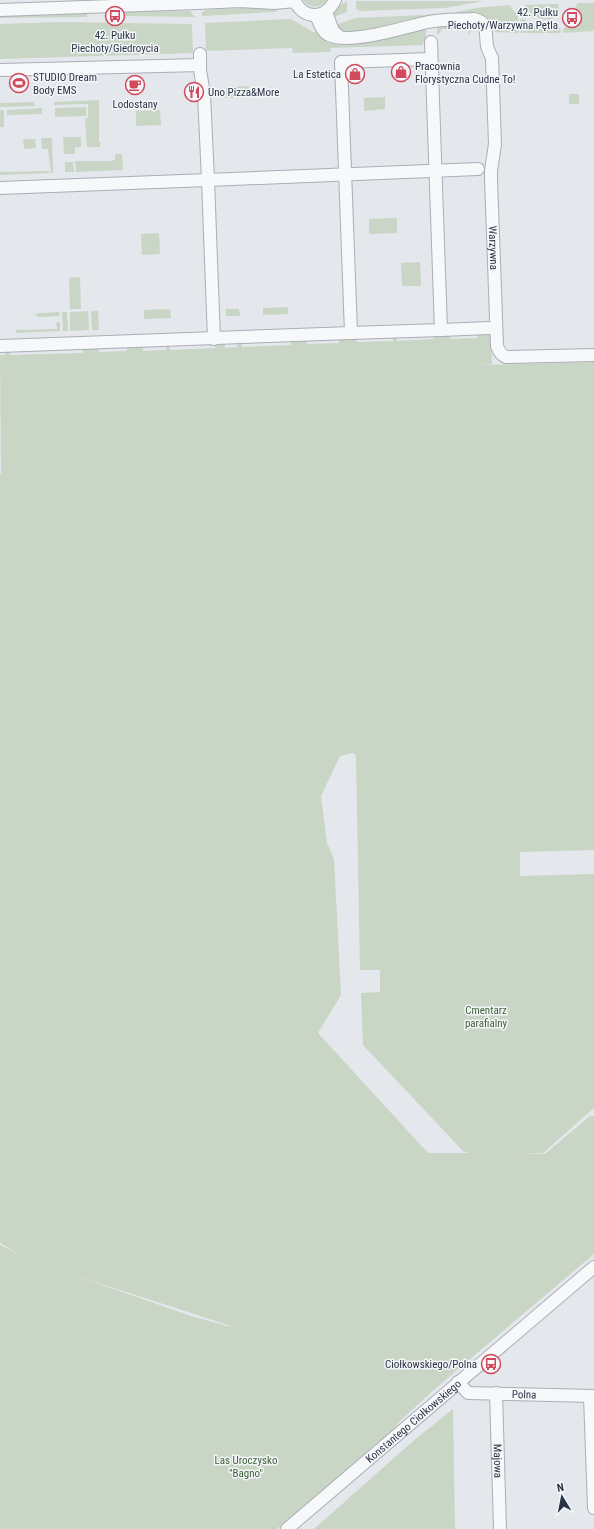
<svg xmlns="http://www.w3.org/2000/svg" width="594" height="1529" font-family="'Roboto Condensed',sans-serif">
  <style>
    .green { fill: #c9d6c5; fill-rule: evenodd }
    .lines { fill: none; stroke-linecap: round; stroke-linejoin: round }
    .minor-casing { stroke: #a9aeb7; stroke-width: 14 }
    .minor { stroke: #f7f8fa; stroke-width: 12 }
    .labels { text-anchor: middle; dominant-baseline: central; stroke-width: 3; stroke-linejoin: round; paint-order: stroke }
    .poi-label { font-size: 11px; fill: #2b3445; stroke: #f4f6f9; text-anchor: end }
    .street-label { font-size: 11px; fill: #2b3445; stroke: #f4f6f9 }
    .park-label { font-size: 11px; fill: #3f6138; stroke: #f4f6f9 }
  </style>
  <rect width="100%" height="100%" fill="#e4e7ec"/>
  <g class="green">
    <path d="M 303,0 L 327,0 C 320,9 309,9 303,0 Z"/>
    <path d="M 347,1 L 347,12 L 331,18 L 337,7 Z"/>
    <path d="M 356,1 L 484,1 L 445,8 L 360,11 L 356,9 Z"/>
    <path d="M 578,3 L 594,3 L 594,31 L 564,33 L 563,29 C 574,23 571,12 578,3 Z"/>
    <path d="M 558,4 C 563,18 548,23 536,17 C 532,15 528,10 525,6 L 525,5 Z"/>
    <path d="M 509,5 L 518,16 L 519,33 L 495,32 L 490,28 L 488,22 L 342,33 L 333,26 L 355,18 L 448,14 L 476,8 Z"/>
    <path d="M 277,6 L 277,11 L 275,12 L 202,16 L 202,13 L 206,10 Z"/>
    <path d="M 190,11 L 195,17 L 124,16 L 124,12 Z"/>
    <path d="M 87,13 L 87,17 L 0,18 L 0,16 Z"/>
    <path d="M 520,18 L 521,20 L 523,18 C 533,29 546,32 560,27 L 561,33 L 521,33 Z"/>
    <path d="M 291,19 L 313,32 L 317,32 L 320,36 L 327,42 L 335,44 L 344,44 L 372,41 L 426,29 L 426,42 L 423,42 L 423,45 L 331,48 L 330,52 L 293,53 L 292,48 L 206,51 L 205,23 Z"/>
    <path d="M 61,22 L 192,24 L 193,53 L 0,59 L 0,24 Z"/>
    <path d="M 472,25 L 474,27 L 469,34 L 468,33 L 469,29 L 468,28 L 442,29 L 439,34 L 437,34 L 437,27 Z"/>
    <path d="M 249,86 L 249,97 L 226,98 L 226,87 Z"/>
    <rect x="569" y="94" width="10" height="10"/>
    <path d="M 385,97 L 385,109 L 364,111 L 364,98 Z"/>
    <path d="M 99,100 L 99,142 L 101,142 L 100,147 L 87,147 L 85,119 L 88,118 L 88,104 L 54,105 L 54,102 Z"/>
    <path d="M 34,102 L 35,106 L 0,107 L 0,103 Z"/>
    <path d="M 86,107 L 86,116 L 55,117 L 55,108 Z"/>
    <path d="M 42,108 L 42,114 L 7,115 L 7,110 Z"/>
    <rect x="0" y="110" width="4" height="17"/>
    <path d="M 160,110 L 161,125 L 136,126 L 136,111 Z"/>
    <path d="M 63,137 L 81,137 L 81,147 L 75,147 L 75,154 L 64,154 Z"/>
    <path d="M 41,138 L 52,138 L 53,173 L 51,173 L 48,149 L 42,149 Z"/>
    <path d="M 23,139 L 35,139 L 36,148 L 24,149 Z"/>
    <path d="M 115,154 L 122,154 L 123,170 L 76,172 L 75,161 L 110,161 L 115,160 Z"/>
    <path d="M 65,162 L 73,162 L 74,172 L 65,172 Z"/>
    <path d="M 0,166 L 0,172 L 49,171 L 49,173 L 0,175 Z"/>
    <path d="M 397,218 L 397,233 L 369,234 L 369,219 Z"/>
    <path d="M 159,233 L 160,254 L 142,255 L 141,234 Z"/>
    <path d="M 420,262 L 421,286 L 402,286 L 401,263 Z"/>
    <path d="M 80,277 L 81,309 L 70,309 L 69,278 Z"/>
    <path d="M 288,307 L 288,314 L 263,315 L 263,308 Z"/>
    <path d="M 170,309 L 171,318 L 144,319 L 144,310 Z"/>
    <path d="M 226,309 L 239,309 L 240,316 L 226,316 Z"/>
    <path d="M 88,311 L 89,330 L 70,331 L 70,312 Z"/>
    <path d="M 91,311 L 98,311 L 99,330 L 92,330 Z"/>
    <path d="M 59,312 L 60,316 L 37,317 L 36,314 L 29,314 Z"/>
    <path d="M 62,312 L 67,312 L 68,331 L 63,331 Z"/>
    <path d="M 60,322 L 60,331 L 16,333 L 16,330 L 57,329 L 56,323 Z"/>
    <path d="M 491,331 L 492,364 L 478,365 L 594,362 L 594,850 L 520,852 L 520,876 L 594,874 L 594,1108 L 543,1153 L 520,1153 L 545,1154 L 590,1116 L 594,1116 L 594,1254 L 437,1387 L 398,1423 L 395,1429 L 387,1437 L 277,1529 L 0,1529 L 0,1245 L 19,1254 L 0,1243 L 0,474 L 1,474 L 0,355 L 5,355 L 5,349 L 9,349 L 10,355 L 83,353 L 83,346 L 99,346 L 99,352 L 127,351 L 127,345 L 143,345 L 143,351 L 166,350 L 166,344 L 169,343 L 170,350 L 215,348 L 215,342 L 225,341 L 225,348 L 237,347 L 237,342 L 242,341 L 242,347 L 291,345 L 291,340 L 306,339 L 307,344 L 339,343 L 339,338 L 356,337 L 357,342 L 393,341 L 393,336 L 396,336 L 397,341 L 434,339 L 434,334 L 450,333 L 451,339 L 478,338 L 478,333 ZM 353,753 L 356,755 L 360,970 L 380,970 L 380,992 L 361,993 L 363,1045 L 464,1152 L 471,1153 L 428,1153 L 318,1033 L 341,995 L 334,859 L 327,843 L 321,796 L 340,756 ZM 74,1275 L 231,1326 L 231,1327 L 191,1316 Z"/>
    <path d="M 453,1409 L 455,1529 L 314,1529 L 412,1442 Z"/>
  </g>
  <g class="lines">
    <g class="minor-casing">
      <g id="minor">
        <path d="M 294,0 C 304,20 325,20 335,0"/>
        <path d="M 0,10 L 198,3 L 241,1 L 274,3 L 295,1"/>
        <path d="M 326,12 L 333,31 L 340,37"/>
        <path id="s1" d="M 316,15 C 319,22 322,32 329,35 C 350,45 405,27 428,22 C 443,19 459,20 474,19 C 489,22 485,34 487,46 C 488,50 490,54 492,58 L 495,144 L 491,171 L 491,179 L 497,346 C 499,352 501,355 506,357 L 594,355"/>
        <path d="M 431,42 L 441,330 L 351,333 L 341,62 L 431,59"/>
        <path d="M 200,54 L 200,70 L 204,94 L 208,180 L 478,169"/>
        <path d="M 0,70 L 200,65"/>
        <path d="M 0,188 L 208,180 L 214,339"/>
        <path d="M 441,330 L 489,328"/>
        <path d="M 0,346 L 351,333"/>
        <path id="s2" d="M 458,1382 L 468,1393 L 594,1396"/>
        <path id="s3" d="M 496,1393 L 500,1529"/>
        <path d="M 590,1396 L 594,1508"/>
        <path id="s4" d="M 287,1529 L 594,1267"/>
      </g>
    </g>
    <use href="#minor" class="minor"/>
  </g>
  <defs>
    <g id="bus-ring" transform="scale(1)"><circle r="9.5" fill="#f4f6f9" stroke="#d1495b" stroke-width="1.5"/><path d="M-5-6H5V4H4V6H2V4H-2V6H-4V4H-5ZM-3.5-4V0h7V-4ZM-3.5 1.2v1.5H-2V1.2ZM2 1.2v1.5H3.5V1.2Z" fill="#d1495b"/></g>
    <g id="shop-ring" transform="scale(1)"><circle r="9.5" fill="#f4f6f9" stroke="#d1495b" stroke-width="1.5"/><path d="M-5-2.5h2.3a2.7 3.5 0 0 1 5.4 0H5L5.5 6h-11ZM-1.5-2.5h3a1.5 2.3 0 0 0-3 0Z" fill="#d1495b"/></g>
    <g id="stadium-ring" transform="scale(1)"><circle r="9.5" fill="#f4f6f9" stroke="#d1495b" stroke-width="1.5"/><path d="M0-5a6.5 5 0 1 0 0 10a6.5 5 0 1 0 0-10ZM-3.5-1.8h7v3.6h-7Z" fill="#d1495b"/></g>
    <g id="cafe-ring" transform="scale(1)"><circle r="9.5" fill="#f4f6f9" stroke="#d1495b" stroke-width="1.5"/><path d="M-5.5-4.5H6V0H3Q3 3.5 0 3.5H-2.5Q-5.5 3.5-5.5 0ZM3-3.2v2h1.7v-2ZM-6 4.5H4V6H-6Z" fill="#d1495b"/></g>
    <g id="restaurant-ring" transform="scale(1)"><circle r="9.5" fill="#f4f6f9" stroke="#d1495b" stroke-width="1.5"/><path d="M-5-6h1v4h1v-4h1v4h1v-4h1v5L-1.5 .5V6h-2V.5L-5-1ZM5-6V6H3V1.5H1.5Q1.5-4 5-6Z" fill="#d1495b"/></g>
  </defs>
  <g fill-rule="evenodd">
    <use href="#bus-ring" x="115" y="16"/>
    <use href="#bus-ring" x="572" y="18"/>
    <use href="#shop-ring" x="401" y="72"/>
    <use href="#shop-ring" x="355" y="74"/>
    <use href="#stadium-ring" x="19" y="83"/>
    <use href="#cafe-ring" x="135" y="85"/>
    <use href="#restaurant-ring" x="194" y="92"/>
    <use href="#bus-ring" x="491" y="1364"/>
  </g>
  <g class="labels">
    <g class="poi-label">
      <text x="558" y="12">42. Pułku<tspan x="558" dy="13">Piechoty/Warzywna Pętla</tspan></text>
      <text x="115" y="35" text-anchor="middle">42. Pułku<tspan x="115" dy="13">Piechoty/Giedroycia</tspan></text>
      <text x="415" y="66" text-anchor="start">Pracownia<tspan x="415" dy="13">Florystyczna Cudne To!</tspan></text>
      <text x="341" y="74">La Estetica</text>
      <text x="33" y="77" text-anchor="start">STUDIO Dream<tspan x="33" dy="13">Body EMS</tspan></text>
      <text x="208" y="92" text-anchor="start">Uno Pizza&amp;More</text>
      <text x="135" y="104" text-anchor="middle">Lodostany</text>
      <text x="477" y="1364">Ciołkowskiego/Polna</text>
    </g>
    <g class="street-label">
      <text stroke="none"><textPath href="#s1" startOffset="408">Warzywna</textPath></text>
      <text stroke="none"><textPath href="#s2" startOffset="71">Polna</textPath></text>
      <text stroke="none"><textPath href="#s4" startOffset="166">Konstantego Ciołkowskiego</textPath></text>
      <text stroke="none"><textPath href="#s3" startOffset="68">Majowa</textPath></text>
    </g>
    <g class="park-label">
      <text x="486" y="1010">Cmentarz<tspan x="486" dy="13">parafialny</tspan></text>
      <text x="246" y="1460">Las Uroczysko<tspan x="246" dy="13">"Bagno"</tspan></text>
    </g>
  </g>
  <g transform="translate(562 1497) rotate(350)" stroke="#f4f6f9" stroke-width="3" paint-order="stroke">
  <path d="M0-3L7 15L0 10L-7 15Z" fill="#2b3445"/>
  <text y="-6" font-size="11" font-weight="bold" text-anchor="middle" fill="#2b3445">N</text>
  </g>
</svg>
